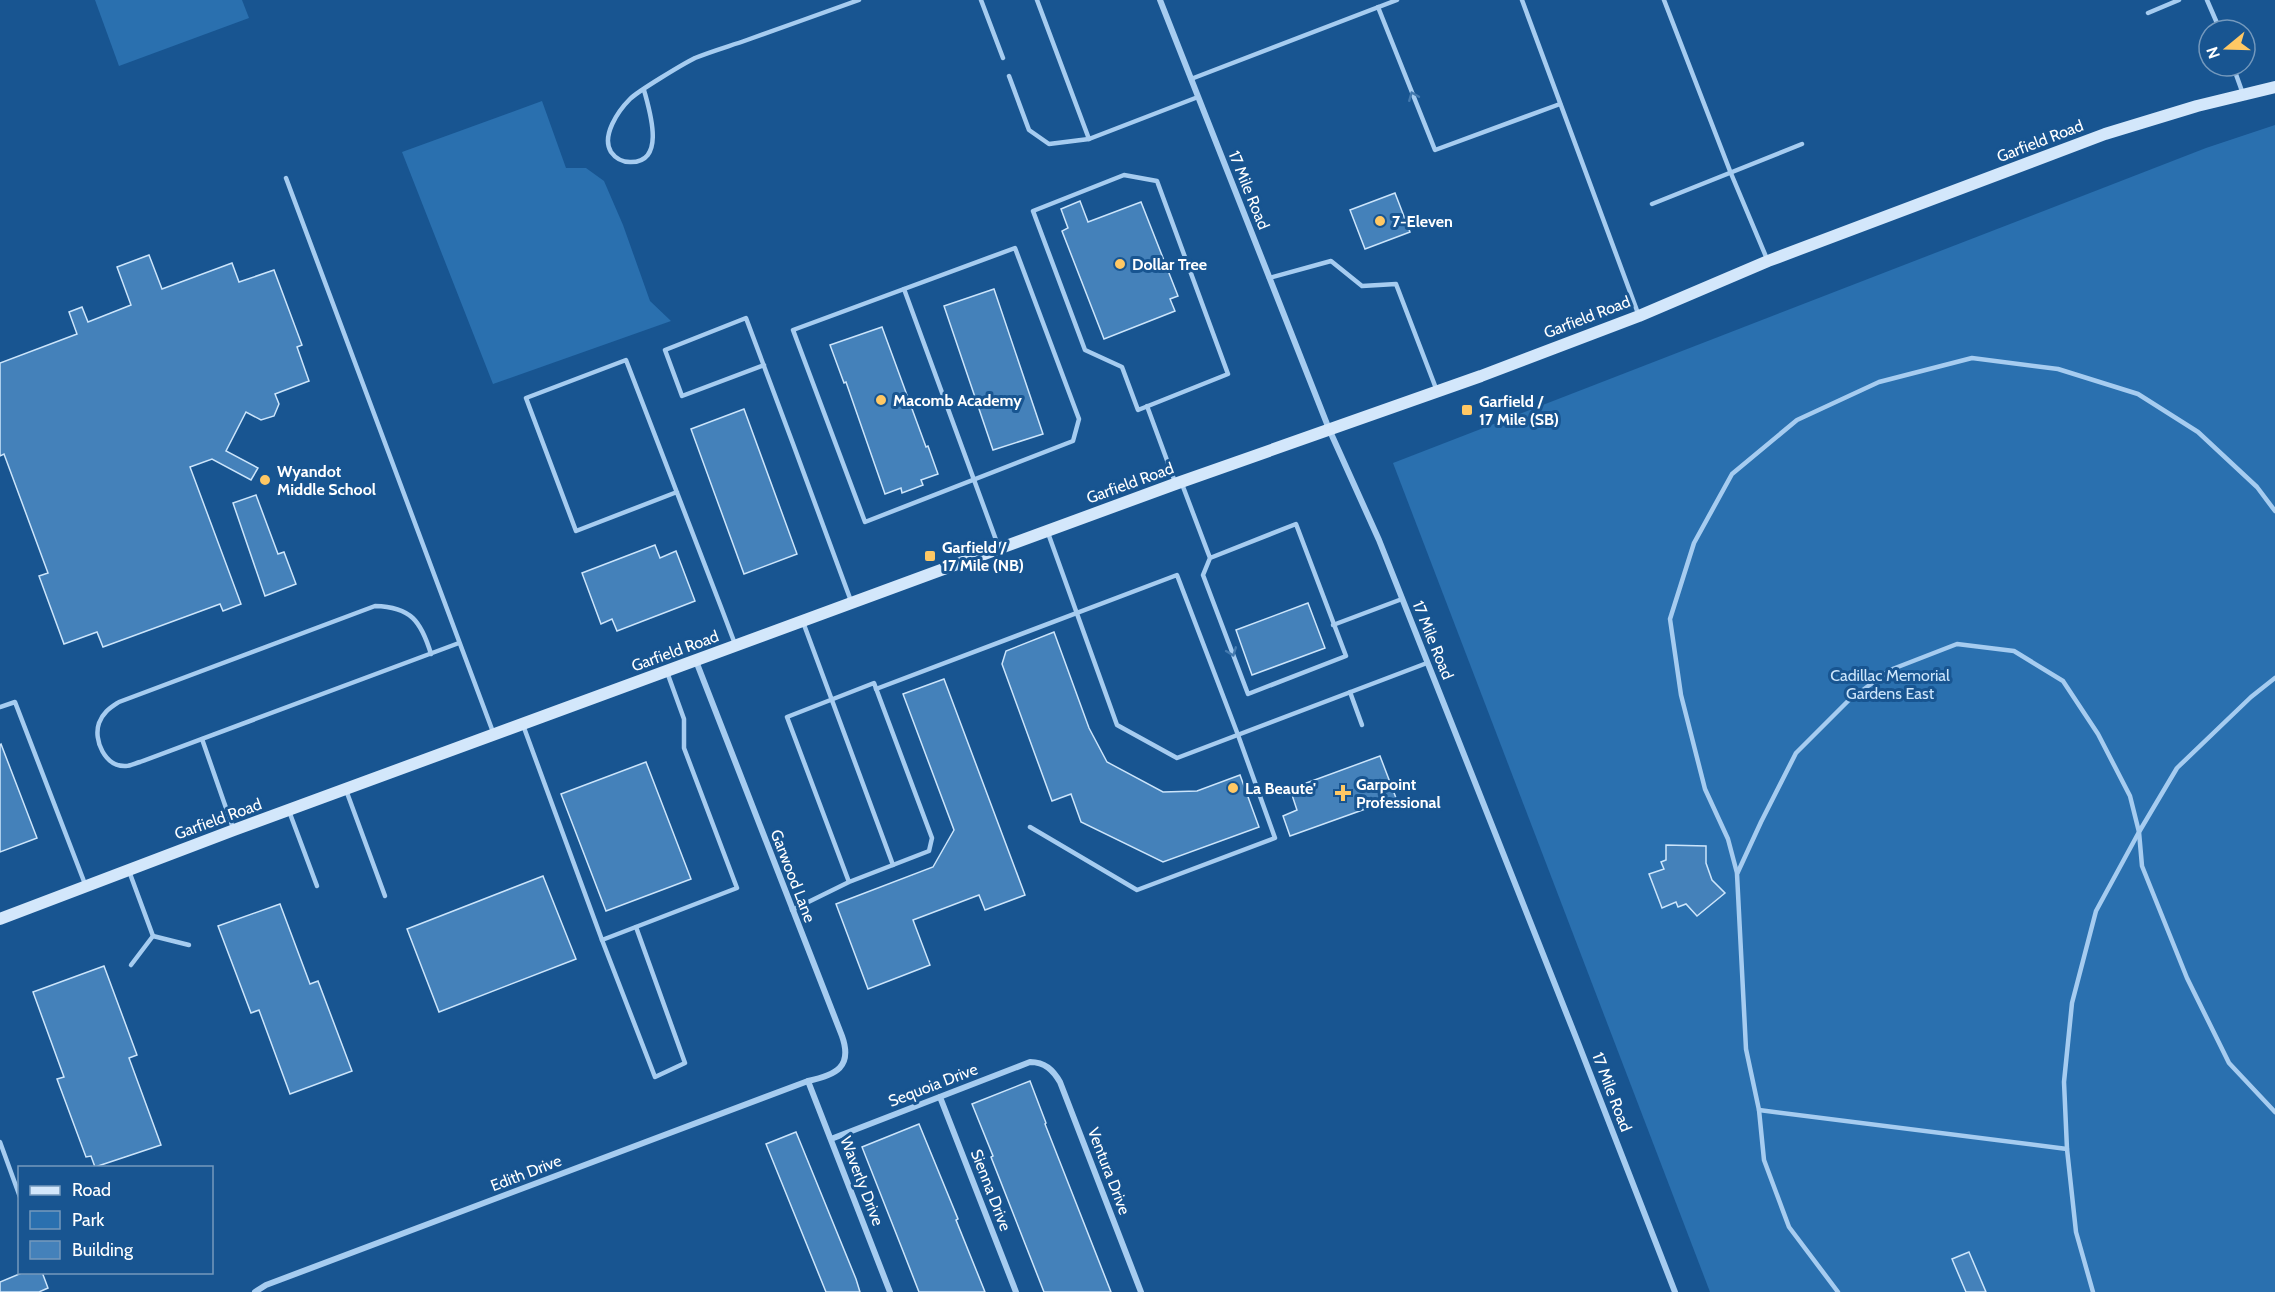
<svg xmlns="http://www.w3.org/2000/svg" width="2275" height="1292" font-family="Cabin,sans-serif">
  <style>
    .green { fill: #2a70af }
    .building { fill: #4481ba; stroke: #cce5fb; stroke-width: 1.5 }
    .lines { fill: none; stroke-linecap: round; stroke-linejoin: round }
    .lane { stroke: #a6ccf0; stroke-width: 4.5 }
    .street { stroke: #a6ccf0; stroke-width: 6 }
    .secondary { stroke: #d3e7fb; stroke-width: 12 }
    .oneway { stroke: #4379ae }
    .poi-dot { fill: #ffc864; stroke: #185591; stroke-width: 2 }
    .labels { text-anchor: middle; dominant-baseline: central; stroke-width: 6; stroke-linejoin: round; paint-order: stroke }
    .street-label { font-size: 16px; fill: #fff; stroke: #185591 }
    .poi-label { font-size: 16px; font-weight: bold; fill: #fff; stroke: #185591; text-anchor: start }
    .park-label { font-size: 16px; fill: #cce5fb; stroke: #185591 }
  </style>
  <rect width="100%" height="100%" fill="#185591"/>
  <g class="green">
    <path d="M 95,0 L 242,0 L 249,18 L 119,66 Z"/>
    <path d="M 542,101 L 566,168 L 586,168 L 604,181 L 623,225 L 650,301 L 671,321 L 493,384 L 402,152 Z"/>
    <path d="M 2275,125 L 2275,1292 L 1710,1292 L 1393,463 L 2206,148 Z"/>
  </g>
  <g class="building">
    <path d="M 1395,193 L 1410,232 L 1365,249 L 1350,210 Z"/>
    <path d="M 1080,201 L 1088,222 L 1141,202 L 1178,296 L 1170,299 L 1175,311 L 1104,339 L 1062,231 L 1068,228 L 1061,209 Z"/>
    <path d="M 149,255 L 162,289 L 232,263 L 239,282 L 274,270 L 302,345 L 297,347 L 309,381 L 275,394 L 279,404 L 274,416 L 261,420 L 246,412 L 226,451 L 258,468 L 251,480 L 212,459 L 190,467 L 241,604 L 223,611 L 220,604 L 103,647 L 97,632 L 64,644 L 39,576 L 48,573 L 4,454 L 0,456 L 0,363 L 77,334 L 69,312 L 82,307 L 88,322 L 131,305 L 117,267 Z"/>
    <path d="M 994,289 L 1043,434 L 993,450 L 944,306 Z"/>
    <path d="M 882,327 L 926,447 L 928,446 L 938,474 L 921,480 L 923,485 L 902,493 L 901,488 L 885,494 L 846,382 L 844,383 L 830,345 Z"/>
    <path d="M 744,409 L 797,554 L 744,574 L 691,429 Z"/>
    <path d="M 256,495 L 278,554 L 284,552 L 296,584 L 265,596 L 233,503 Z"/>
    <path d="M 655,545 L 660,558 L 676,551 L 695,601 L 617,631 L 612,619 L 601,624 L 582,573 Z"/>
    <path d="M 1308,603 L 1325,648 L 1252,675 L 1236,630 Z"/>
    <path d="M 1054,632 L 1089,728 L 1107,762 L 1163,792 L 1197,791 L 1240,775 L 1259,827 L 1163,862 L 1081,822 L 1071,794 L 1052,801 L 1002,664 L 1006,651 Z"/>
    <path d="M 944,679 L 1025,895 L 985,910 L 979,895 L 913,920 L 930,965 L 868,989 L 836,904 L 933,867 L 954,830 L 903,694 Z"/>
    <path d="M 1,744 L 37,838 L 0,852 L 0,745 Z"/>
    <path d="M 1380,756 L 1396,798 L 1290,836 L 1283,816 L 1297,810 L 1290,789 Z"/>
    <path d="M 646,762 L 691,879 L 606,911 L 561,794 Z"/>
    <path d="M 1666,845 L 1706,846 L 1706,863 L 1712,880 L 1725,893 L 1697,916 L 1686,904 L 1678,907 L 1676,902 L 1662,908 L 1649,874 L 1664,869 L 1661,862 L 1666,860 Z"/>
    <path d="M 543,876 L 576,959 L 439,1012 L 407,929 Z"/>
    <path d="M 280,904 L 310,984 L 318,981 L 352,1071 L 290,1094 L 259,1010 L 251,1013 L 218,926 Z"/>
    <path d="M 104,966 L 137,1055 L 129,1058 L 161,1145 L 95,1167 L 91,1156 L 86,1157 L 57,1079 L 64,1077 L 33,992 Z"/>
    <path d="M 1030,1081 L 1046,1123 L 1045,1124 L 1111,1292 L 1044,1292 L 991,1157 L 993,1156 L 972,1104 Z"/>
    <path d="M 919,1124 L 958,1219 L 956,1220 L 985,1292 L 919,1292 L 903,1251 L 862,1147 Z"/>
    <path d="M 796,1132 L 856,1279 L 860,1292 L 826,1292 L 766,1144 Z"/>
    <path d="M 1969,1252 L 1986,1292 L 1966,1292 L 1952,1259 Z"/>
    <path d="M 24,1272 L 42,1272 L 48,1288 L 39,1292 L 0,1292 L 0,1282 Z"/>
  </g>
  <g class="lines">
    <g class="lane">
      <path d="M 981,0 L 1003,58"/>
      <path d="M 1037,0 L 1089,139"/>
      <path d="M 1522,0 L 1639,316"/>
      <path d="M 1664,0 L 1730,171 L 1767,259"/>
      <path d="M 2207,0 L 2220,30"/>
      <path d="M 1378,7 L 1435,150 L 1560,104"/>
      <path d="M 2148,13 L 2179,0"/>
      <path d="M 2233,66 L 2243,94"/>
      <path d="M 1009,76 L 1029,130 L 1049,144 L 1089,139 L 1198,97"/>
      <path d="M 1191,79 L 1397,0"/>
      <path d="M 644,90 C 649,109 667,163 630,162 C 622,162 616,159 611,152 C 601,136 618,111 630,99 C 638,91 683,64 695,58 C 712,51 730,46 747,40 C 784,27 822,13 859,0"/>
      <path d="M 1124,175 L 1157,181 L 1228,374 L 1138,410 L 1122,367 L 1085,350 L 1033,211 Z"/>
      <path d="M 286,178 L 493,732"/>
      <path d="M 1652,204 L 1802,144"/>
      <path d="M 1015,248 L 1079,419 L 1073,441 L 865,522 L 793,330 Z"/>
      <path d="M 1269,278 L 1331,261 L 1362,286 L 1396,284 L 1437,391"/>
      <path d="M 904,289 L 999,548"/>
      <path d="M 764,365 L 682,396 L 665,350 L 746,318 C 781,412 817,507 851,601"/>
      <path d="M 1147,406 L 1175,482"/>
      <path d="M 1182,484 L 1210,558 L 1296,524 L 1346,656 L 1248,694 L 1203,575 L 1210,558"/>
      <path d="M 677,492 L 576,531 L 526,398 L 626,360 L 721,607 L 735,644"/>
      <path d="M 1048,533 L 1117,725 L 1177,758 L 1427,663"/>
      <path d="M 803,622 L 893,865"/>
      <path d="M 1333,625 L 1402,599"/>
      <path d="M 431,654 C 421,621 411,607 375,606 L 119,702 C 110,708 103,712 99,723 C 93,740 105,767 126,766 C 130,766 136,763 140,762 L 459,643"/>
      <path d="M 2275,678 L 2251,697 L 2177,768 L 2139,832 L 2142,866 L 2187,978 L 2229,1063 L 2275,1112"/>
      <path d="M 876,689 L 1177,575 L 1238,735 L 1275,838 L 1137,890 L 1030,827"/>
      <path d="M 1350,692 L 1362,725"/>
      <path d="M 0,707 L 15,702 L 85,884"/>
      <path d="M 523,725 L 602,940 L 737,888 L 684,748 L 684,719 L 667,672"/>
      <path d="M 202,739 L 233,828"/>
      <path d="M 346,790 L 385,896"/>
      <path d="M 289,811 L 317,886"/>
      <path d="M 129,871 L 153,936"/>
      <path d="M 1737,873 L 1728,839 L 1705,789 L 1681,695 L 1670,619 L 1694,543 L 1732,474 L 1797,420 L 1879,382 L 1972,358 L 2058,369 L 2138,394 L 2198,432 L 2257,487 L 2275,511"/>
      <path d="M 792,910 L 849,882 L 929,851 L 932,838 L 874,683 L 787,717 L 849,882"/>
      <path d="M 602,940 L 655,1077 L 685,1063 L 636,927"/>
      <path d="M 131,965 L 153,936 L 189,945"/>
      <path d="M 1759,1110 L 2067,1149"/>
      <path d="M 0,1142 L 20,1197"/>
      <path d="M 1838,1292 L 1789,1227 L 1764,1160 L 1759,1110 L 1746,1049 L 1737,874 L 1761,822 L 1796,753 L 1848,701 L 1890,670 L 1957,644 L 2014,651 L 2063,681 L 2098,734 L 2130,796 L 2139,832 L 2096,911 L 2072,1003 L 2064,1082 L 2067,1149 L 2076,1232 L 2093,1292"/>
    </g>
    <g class="street">
      <path d="M 1160,0 L 1329,429 L 1379,540 L 1577,1040 L 1675,1292"/>
      <path d="M 808,1081 L 890,1292"/>
      <path d="M 940,1097 L 1016,1292"/>
      <path d="M 831,1139 L 1030,1062 C 1045,1062 1053,1070 1060,1082 L 1141,1292"/>
      <path d="M 255,1292 L 266,1285 L 808,1081 C 836,1075 853,1067 842,1036 L 696,661"/>
    </g>
    <path class="secondary" d="M 0,919 L 234,830 L 1175,484 L 1481,376 L 1639,316 L 1768,261 L 2105,134 L 2197,106 L 2275,87"/>
  </g>
  <defs><path id="oneway-chevron" d="M-2-3.5L2.5 0L-2 3.5" fill="none" stroke-width="1.6" stroke-linecap="round" stroke-linejoin="round" transform="scale(1.5)"/></defs>
  <g class="oneway">
    <use href="#oneway-chevron" transform="translate(1413 96) rotate(-112)"/>
    <use href="#oneway-chevron" transform="translate(1232 652) rotate(69)"/>
  </g>
  <g class="poi-dot">
    <circle cx="1380" cy="221" r="6"/>
    <circle cx="1120" cy="264" r="6"/>
    <circle cx="881" cy="400" r="6"/>
    <rect x="1461" y="404" width="12" height="12" rx="3"/>
    <circle cx="265" cy="480" r="6"/>
    <rect x="924" y="550" width="12" height="12" rx="3"/>
    <circle cx="1233" cy="788" r="6"/>
    <path d="M1340 784h6v6h6v6h-6v6h-6v-6h-6v-6h6z"/>
  </g>
  <g class="labels">
    <g class="street-label">
      <text transform="translate(2040 141) rotate(-21)">Garfield Road</text>
      <text transform="translate(1249 190) rotate(68)">17 Mile Road</text>
      <text transform="translate(1587 317) rotate(-21)">Garfield Road</text>
      <text transform="translate(1130 483) rotate(-20)">Garfield Road</text>
      <text transform="translate(1433 640) rotate(68)">17 Mile Road</text>
      <text transform="translate(675 651) rotate(-20)">Garfield Road</text>
      <text transform="translate(218 819) rotate(-20)">Garfield Road</text>
      <text transform="translate(793 876) rotate(69)">Garwood Lane</text>
      <text transform="translate(933 1085) rotate(-21)">Sequoia Drive</text>
      <text transform="translate(1612 1092) rotate(69)">17 Mile Road</text>
      <text transform="translate(1109 1171) rotate(69)">Ventura Drive</text>
      <text transform="translate(526 1173) rotate(-21)">Edith Drive</text>
      <text transform="translate(862 1181) rotate(69)">Waverly Drive</text>
      <text transform="translate(991 1190) rotate(69)">Sienna Drive</text>
    </g>
    <g class="poi-label">
      <text x="1392" y="221">7-Eleven</text>
      <text x="1132" y="264">Dollar Tree</text>
      <text x="893" y="400">Macomb Academy</text>
      <text x="1479" y="401">Garfield /<tspan x="1479" dy="18">17 Mile (SB)</tspan></text>
      <text x="277" y="471">Wyandot<tspan x="277" dy="18">Middle School</tspan></text>
      <text x="942" y="547">Garfield /<tspan x="942" dy="18">17 Mile (NB)</tspan></text>
      <text x="1356" y="784">Garpoint<tspan x="1356" dy="18">Professional</tspan></text>
      <text x="1245" y="788">La Beaute'</text>
    </g>
    <g class="park-label">
      <text x="1890" y="675">Cadillac Memorial<tspan x="1890" dy="18">Gardens East</tspan></text>
    </g>
  </g>
  <rect x="18" y="1166" width="195" height="108" fill="#185591" stroke="#7499bd" stroke-width="1.5"/>
  <rect x="30" y="1186" width="30" height="9" fill="#d3e7fb" stroke="#7499bd" stroke-width="1.5"/>
  <text x="72" y="1196" font-size="18" fill="#ffffff">Road</text>
  <rect x="30" y="1211" width="30" height="18" fill="#2a70af" stroke="#7499bd" stroke-width="1.5"/>
  <text x="72" y="1226" font-size="18" fill="#ffffff">Park</text>
  <rect x="30" y="1241" width="30" height="18" fill="#4481ba" stroke="#7499bd" stroke-width="1.5"/>
  <text x="72" y="1256" font-size="18" fill="#ffffff">Building</text>
  <g transform="translate(2227 48) rotate(251)"><circle r="28" fill="#185591" stroke="#7499bd" stroke-width="1.5"/>
  <path d="M0-4.5L10 22L0 15L-10 22Z" fill="#ffc864"/>
  <text y="-9" font-size="16" font-weight="bold" text-anchor="middle" fill="#ffffff">N</text>
  </g>
</svg>
